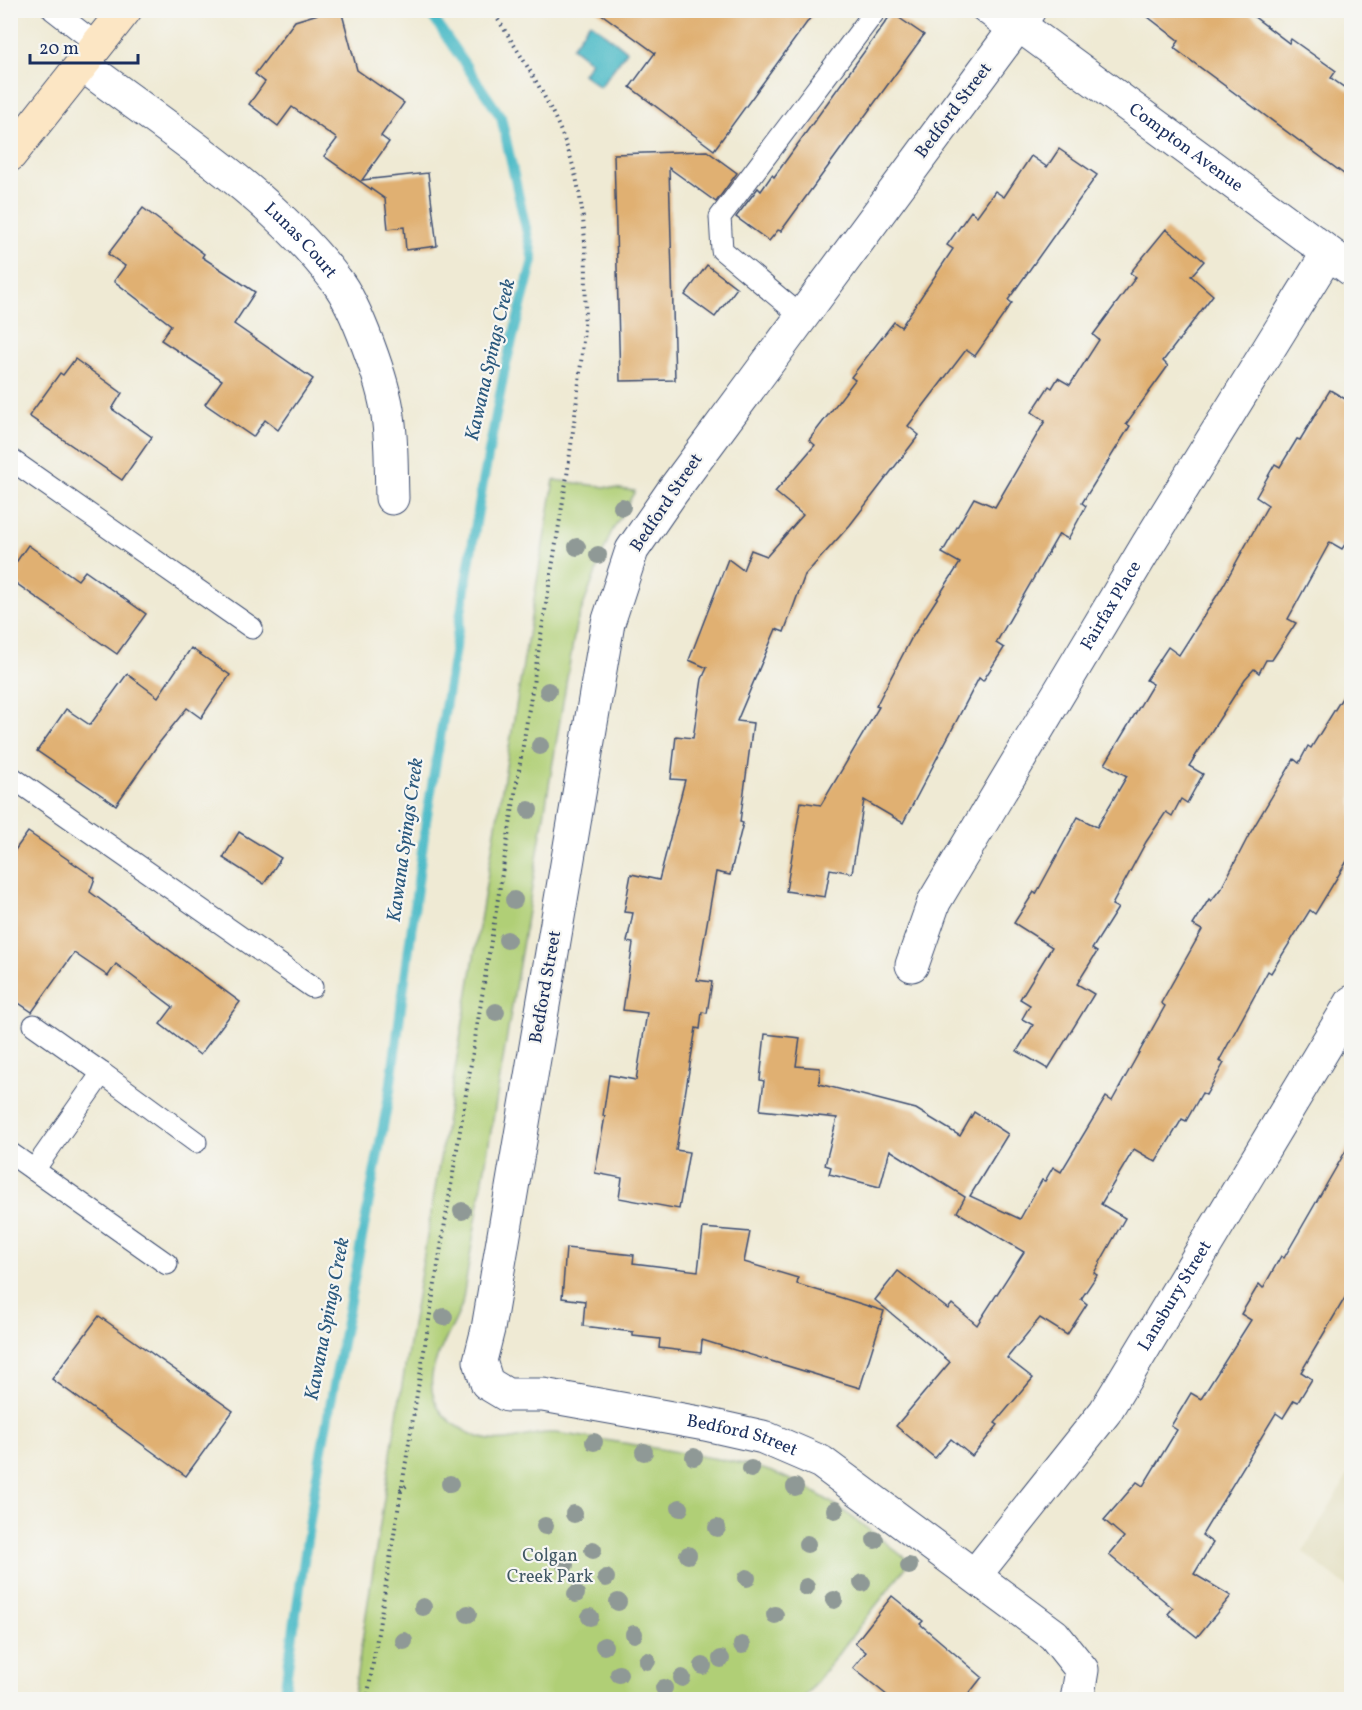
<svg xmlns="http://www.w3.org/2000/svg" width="1362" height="1710" font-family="Vollkorn,serif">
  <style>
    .built { fill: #e1dcba }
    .green { fill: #b0cf76; stroke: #667f6a; stroke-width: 1.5 }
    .water { fill: #4fbcc8; stroke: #357693; stroke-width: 1.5 }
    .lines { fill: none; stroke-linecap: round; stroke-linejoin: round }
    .stream { stroke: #4fbcc8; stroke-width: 10 }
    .building { fill: #e0b072 }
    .lane-casing { stroke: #3b4b70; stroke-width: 23 }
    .street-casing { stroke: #3b4b70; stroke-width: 35 }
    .secondary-casing { stroke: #3b4b70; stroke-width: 35 }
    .path { stroke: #3b4b70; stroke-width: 4; stroke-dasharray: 1.5 4.5; stroke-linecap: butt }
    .lane { stroke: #fff; stroke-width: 21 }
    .street { stroke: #fff; stroke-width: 33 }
    .secondary { stroke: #fce6c4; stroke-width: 33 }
    .tree { fill: #8f9996 }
    .labels { text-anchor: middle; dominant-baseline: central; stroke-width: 4.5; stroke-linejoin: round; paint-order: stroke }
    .street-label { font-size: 18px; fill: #1b2f5e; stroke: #f6f6f2 }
    .park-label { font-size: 18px; fill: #405764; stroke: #f6f6f2 }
    .water-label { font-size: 20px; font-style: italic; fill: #2b597e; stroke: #f6f6f2 }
  </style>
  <rect width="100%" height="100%" fill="#f6f6f2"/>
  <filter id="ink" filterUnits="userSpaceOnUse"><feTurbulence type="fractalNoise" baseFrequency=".0167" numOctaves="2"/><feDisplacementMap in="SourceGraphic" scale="12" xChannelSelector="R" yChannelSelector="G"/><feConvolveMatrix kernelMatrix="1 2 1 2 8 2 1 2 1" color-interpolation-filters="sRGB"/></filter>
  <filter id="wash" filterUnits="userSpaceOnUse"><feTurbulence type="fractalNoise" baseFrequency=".008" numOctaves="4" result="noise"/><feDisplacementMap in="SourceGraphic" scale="24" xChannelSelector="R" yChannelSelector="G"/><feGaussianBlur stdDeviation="1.35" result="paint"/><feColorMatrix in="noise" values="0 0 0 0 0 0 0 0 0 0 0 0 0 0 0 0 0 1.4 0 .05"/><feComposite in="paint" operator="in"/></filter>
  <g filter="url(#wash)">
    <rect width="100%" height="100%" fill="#efead4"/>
    <path class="built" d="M 1351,1470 L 1351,1590 L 1303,1552 Z"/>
    <path class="green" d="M 554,480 L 635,491 L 610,535 L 576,625 L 462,1304 C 452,1338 413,1374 442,1413 C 448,1421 458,1427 467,1432 C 505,1453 525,1428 563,1434 C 607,1440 650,1447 694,1455 C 723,1460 754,1464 782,1476 C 830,1496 869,1530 910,1562 L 803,1699 L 353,1699 L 396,1421 Z"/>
    <path class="water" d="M 590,22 L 627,51 L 600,87 L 583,74 L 591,62 L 572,47 Z"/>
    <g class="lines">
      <path class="stream" d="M 283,1700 L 316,1480 L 390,1090 L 426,821 L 481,493 L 505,368 L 533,260 L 501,117 L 428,10"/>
    </g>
    <g id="blocks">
      <g class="building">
        <path d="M 331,10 L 341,10 L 357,70 L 404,103 L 381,136 L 389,142 L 362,180 L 428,173 L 437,246 L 406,250 L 404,227 L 388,229 L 385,199 L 324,156 L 337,139 L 292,107 L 278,126 L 249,104 L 265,82 L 255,74 L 295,21 Z"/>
        <path d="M 596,10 L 816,10 L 714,150 L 630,87 L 655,53 Z"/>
        <path d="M 1139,10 L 1245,10 L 1289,43 L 1291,39 L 1336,71 L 1331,78 L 1352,93 L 1352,180 L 1174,48 L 1179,41 Z"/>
        <path d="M 892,13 L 924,35 L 781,231 L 778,230 L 769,241 L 736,217 L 758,188 L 761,191 L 772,175 L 774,177 Z"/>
        <path d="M 1059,149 L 1097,175 L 1008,300 L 1012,303 L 975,356 L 966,350 L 908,426 L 919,435 L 850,525 L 805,575 L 784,632 L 776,629 L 737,721 L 753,723 L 740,822 L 743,823 L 730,875 L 716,872 L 697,980 L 712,982 L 707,1013 L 702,1012 L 700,1029 L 696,1028 L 676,1150 L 689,1152 L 679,1209 L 619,1198 L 622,1178 L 595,1173 L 605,1116 L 603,1116 L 609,1075 L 636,1080 L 647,1013 L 623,1010 L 633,943 L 627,942 L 633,913 L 624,912 L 631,874 L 659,880 L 685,780 L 671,779 L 676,736 L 693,738 L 702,679 L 707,668 L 689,660 L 728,559 L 743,570 L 751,550 L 767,556 L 803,515 L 775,492 L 815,445 L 809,440 L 855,380 L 851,377 L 894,322 L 901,327 L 953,249 L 947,245 L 971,211 L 977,216 L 995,191 L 1004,197 L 1031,156 L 1047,167 Z"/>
        <path d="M 707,151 L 737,173 L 716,202 L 669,168 L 675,380 L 620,381 L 614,154 Z"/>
        <path d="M 143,208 L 204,254 L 202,257 L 255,292 L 234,324 L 313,379 L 278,430 L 265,420 L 253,437 L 205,404 L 222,380 L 161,340 L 171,325 L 114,281 L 125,266 L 108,254 Z"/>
        <path d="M 1166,229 L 1204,261 L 1191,276 L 1213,295 L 1163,361 L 1168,366 L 1126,424 L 1130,426 L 1082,503 L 1086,506 L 1068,539 L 1059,534 L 996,643 L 1004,648 L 983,681 L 979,678 L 903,823 L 864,800 L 852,873 L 830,869 L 825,897 L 786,891 L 801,802 L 821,805 L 879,707 L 876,706 L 911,639 L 960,563 L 942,553 L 974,498 L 995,507 L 1045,421 L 1032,412 L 1049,386 L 1052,388 L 1058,378 L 1070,385 L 1099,340 L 1093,335 L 1136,277 L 1130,273 Z"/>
        <path d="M 707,265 L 737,288 L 715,317 L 685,295 Z"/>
        <path d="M 75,359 L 122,393 L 112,409 L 152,437 L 122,480 L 29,416 L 60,373 L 63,375 Z"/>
        <path d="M 1330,390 L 1352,403 L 1352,534 L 1342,549 L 1330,542 L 1288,619 L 1296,623 L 1272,660 L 1266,660 L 1259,673 L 1254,669 L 1245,679 L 1189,766 L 1203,774 L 1187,803 L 1181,799 L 1172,816 L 1166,812 L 1146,842 L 1112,905 L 1118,908 L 1092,949 L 1097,952 L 1077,984 L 1094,994 L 1048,1069 L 1017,1051 L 1033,1025 L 1022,1019 L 1030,1005 L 1020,999 L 1052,947 L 1014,923 L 1034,892 L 1036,894 L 1078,817 L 1097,827 L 1127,776 L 1105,764 L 1153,684 L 1146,680 L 1168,647 L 1179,655 L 1223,586 L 1268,505 L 1256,497 L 1275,464 L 1280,467 L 1297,439 L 1300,440 Z"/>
        <path d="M 28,545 L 78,580 L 85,571 L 146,614 L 117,654 L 10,579 L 10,571 Z"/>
        <path d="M 191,648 L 230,675 L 201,718 L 187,708 L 159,743 L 116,805 L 37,751 L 66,709 L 90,725 L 127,674 L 158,697 Z"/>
        <path d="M 1352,682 L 1352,853 L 1315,914 L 1310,910 L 1271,973 L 1268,971 L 1219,1061 L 1224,1063 L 1206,1095 L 1202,1093 L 1186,1121 L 1182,1119 L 1156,1162 L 1134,1149 L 1101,1204 L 1125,1218 L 1094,1273 L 1097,1275 L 1081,1299 L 1087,1304 L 1067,1335 L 1040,1318 L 1007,1358 L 1033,1378 L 995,1423 L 998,1425 L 972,1456 L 951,1439 L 935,1458 L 896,1426 L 950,1362 L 875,1300 L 898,1271 L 948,1309 L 952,1304 L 977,1325 L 1024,1252 L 957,1212 L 965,1197 L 890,1150 L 880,1187 L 829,1174 L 831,1167 L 825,1165 L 837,1118 L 760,1110 L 764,1081 L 760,1080 L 765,1034 L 800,1038 L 796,1066 L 820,1068 L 819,1084 L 916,1109 L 960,1136 L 974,1112 L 1008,1134 L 970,1196 L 1020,1219 L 1042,1180 L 1045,1181 L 1053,1167 L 1061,1172 L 1106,1097 L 1112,1101 L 1165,1006 L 1161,1003 L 1202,930 L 1193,925 L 1209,899 L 1211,901 L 1222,887 L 1249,835 L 1294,759 L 1299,763 L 1308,746 L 1311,748 Z"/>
        <path d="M 28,832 L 95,878 L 90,892 L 240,1002 L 200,1055 L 160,1024 L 173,1007 L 116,964 L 108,976 L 74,953 L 32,1012 L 10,997 L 10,857 Z"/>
        <path d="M 239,832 L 281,858 L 264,884 L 223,858 Z"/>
        <path d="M 1352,1140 L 1352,1286 L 1301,1372 L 1312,1379 L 1298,1402 L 1294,1400 L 1283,1418 L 1276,1413 L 1202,1535 L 1213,1543 L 1194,1574 L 1231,1596 L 1197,1637 L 1168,1614 L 1173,1608 L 1109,1555 L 1124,1537 L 1104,1520 L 1137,1482 L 1143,1486 L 1177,1430 L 1171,1426 L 1191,1393 L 1201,1399 L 1251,1320 L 1241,1314 L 1259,1284 L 1263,1288 L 1281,1256 L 1284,1258 Z"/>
        <path d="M 703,1228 L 750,1232 L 744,1262 L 798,1278 L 797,1284 L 884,1311 L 860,1388 L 702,1340 L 701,1353 L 659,1348 L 660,1339 L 633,1336 L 633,1332 L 583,1326 L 585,1301 L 562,1298 L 566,1248 L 634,1255 L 633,1263 L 698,1271 Z"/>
        <path d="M 99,1316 L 233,1411 L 186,1476 L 52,1379 Z"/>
        <path d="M 892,1596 L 923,1621 L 920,1624 L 982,1677 L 964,1700 L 893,1700 L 853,1668 L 866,1652 L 855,1643 Z"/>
      </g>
    </g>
  </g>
  <g filter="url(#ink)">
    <use href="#blocks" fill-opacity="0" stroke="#3b4b70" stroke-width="1.5"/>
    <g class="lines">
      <g class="lane-casing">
        <g id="lane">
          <path d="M 53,10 L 98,45"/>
          <path d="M 981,10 L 1012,34"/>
          <path d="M 801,316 L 722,250 L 720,217 L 876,10"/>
          <path d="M 10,459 L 252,628"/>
          <path d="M 10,776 L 312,987"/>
          <path d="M 34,1025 L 102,1073"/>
          <path d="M 10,1153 L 167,1264"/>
          <path d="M 34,1170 L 102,1073 L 196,1142"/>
        </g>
      </g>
      <g class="street-casing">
        <g id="street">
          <path id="s1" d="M 1029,10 L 672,492 L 632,550 L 608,623 L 488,1329 L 480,1361 L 487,1383 L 507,1395 L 543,1395 L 705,1424 L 763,1437 L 821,1462 L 1054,1635 L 1082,1670 L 1077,1700"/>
          <path id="s2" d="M 1019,25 L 1352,270"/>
          <path id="s3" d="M 83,65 C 170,131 269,192 336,280 C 356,305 384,383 388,416 C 392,442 391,471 392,498"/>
          <path id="s4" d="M 912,965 L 934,902 L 1148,544 L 1328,253"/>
          <path id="s5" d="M 975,1575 L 1105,1412 L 1352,1002"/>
        </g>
      </g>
      <g class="secondary-casing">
        <path id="secondary" d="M 10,155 L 125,10"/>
      </g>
      <g class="path">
        <path d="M 400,1490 L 409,1484"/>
        <path d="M 367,1700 L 567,476 C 580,375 603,238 565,142 C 547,94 519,53 492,10"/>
      </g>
      <use href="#lane" class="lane"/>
      <use href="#street" class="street"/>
      <use href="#secondary" class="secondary"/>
    </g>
    <g class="tree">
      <circle cx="622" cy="507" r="9"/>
      <circle cx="577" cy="547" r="9"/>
      <circle cx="598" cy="555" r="9"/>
      <circle cx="548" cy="691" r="9"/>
      <circle cx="540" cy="746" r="9"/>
      <circle cx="529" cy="810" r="9"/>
      <circle cx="514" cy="900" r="9"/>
      <circle cx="507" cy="940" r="9"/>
      <circle cx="496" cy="1012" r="9"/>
      <circle cx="462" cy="1211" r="9"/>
      <circle cx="444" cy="1317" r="9"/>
      <circle cx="594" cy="1442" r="9"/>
      <circle cx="644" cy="1452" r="9"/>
      <circle cx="694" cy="1457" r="9"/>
      <circle cx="751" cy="1469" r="9"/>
      <circle cx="450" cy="1484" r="9"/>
      <circle cx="795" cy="1487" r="9"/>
      <circle cx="680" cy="1508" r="9"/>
      <circle cx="835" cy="1510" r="9"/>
      <circle cx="574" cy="1514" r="9"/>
      <circle cx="545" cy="1526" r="9"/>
      <circle cx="717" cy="1528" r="9"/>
      <circle cx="875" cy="1540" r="9"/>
      <circle cx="807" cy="1544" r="9"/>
      <circle cx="593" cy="1550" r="9"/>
      <circle cx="688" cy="1555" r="9"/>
      <circle cx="565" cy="1565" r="9"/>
      <circle cx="909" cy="1566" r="9"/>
      <circle cx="606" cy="1578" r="9"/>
      <circle cx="747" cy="1578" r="9"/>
      <circle cx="862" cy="1583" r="9"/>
      <circle cx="806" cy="1587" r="9"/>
      <circle cx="576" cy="1594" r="9"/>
      <circle cx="834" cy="1600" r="9"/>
      <circle cx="618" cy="1602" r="9"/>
      <circle cx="423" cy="1607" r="9"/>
      <circle cx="468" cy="1614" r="9"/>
      <circle cx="775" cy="1615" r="9"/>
      <circle cx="590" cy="1617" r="9"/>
      <circle cx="634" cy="1634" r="9"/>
      <circle cx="404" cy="1641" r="9"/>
      <circle cx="742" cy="1645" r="9"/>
      <circle cx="604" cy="1646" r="9"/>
      <circle cx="721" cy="1659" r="9"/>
      <circle cx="647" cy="1661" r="9"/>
      <circle cx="703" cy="1666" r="9"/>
      <circle cx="619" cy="1674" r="9"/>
      <circle cx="682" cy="1678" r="9"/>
      <circle cx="664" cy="1688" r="9"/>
    </g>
  </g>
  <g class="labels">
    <g class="street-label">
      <text transform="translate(954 111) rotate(-53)">Bedford Street</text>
      <text stroke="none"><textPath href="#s2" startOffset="207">Compton Avenue</textPath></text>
      <text stroke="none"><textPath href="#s3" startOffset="280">Lunas Court</textPath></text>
      <text transform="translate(667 503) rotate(-56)">Bedford Street</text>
      <text stroke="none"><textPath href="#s4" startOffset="412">Fairfax Place</textPath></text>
      <text transform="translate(546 987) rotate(-80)">Bedford Street</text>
      <text stroke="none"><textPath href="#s5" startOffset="344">Lansbury Street</textPath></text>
      <text stroke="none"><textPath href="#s1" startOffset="1782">Bedford Street</textPath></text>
    </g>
    <g class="park-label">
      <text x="550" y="1556">Colgan<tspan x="550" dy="21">Creek Park</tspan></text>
    </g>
    <g class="water-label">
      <text transform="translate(491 360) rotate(-77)">Kawana Spings Creek</text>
      <text transform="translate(406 840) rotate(-82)">Kawana Spings Creek</text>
      <text transform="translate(328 1319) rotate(-79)">Kawana Spings Creek</text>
    </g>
  </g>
  <rect width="1362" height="1710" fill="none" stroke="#f6f6f2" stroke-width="36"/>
  <path d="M30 54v9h108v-9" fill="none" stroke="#1b2f5e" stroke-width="3"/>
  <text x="39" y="54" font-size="18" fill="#1b2f5e" stroke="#f6f6f2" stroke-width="4.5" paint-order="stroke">20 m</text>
</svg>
